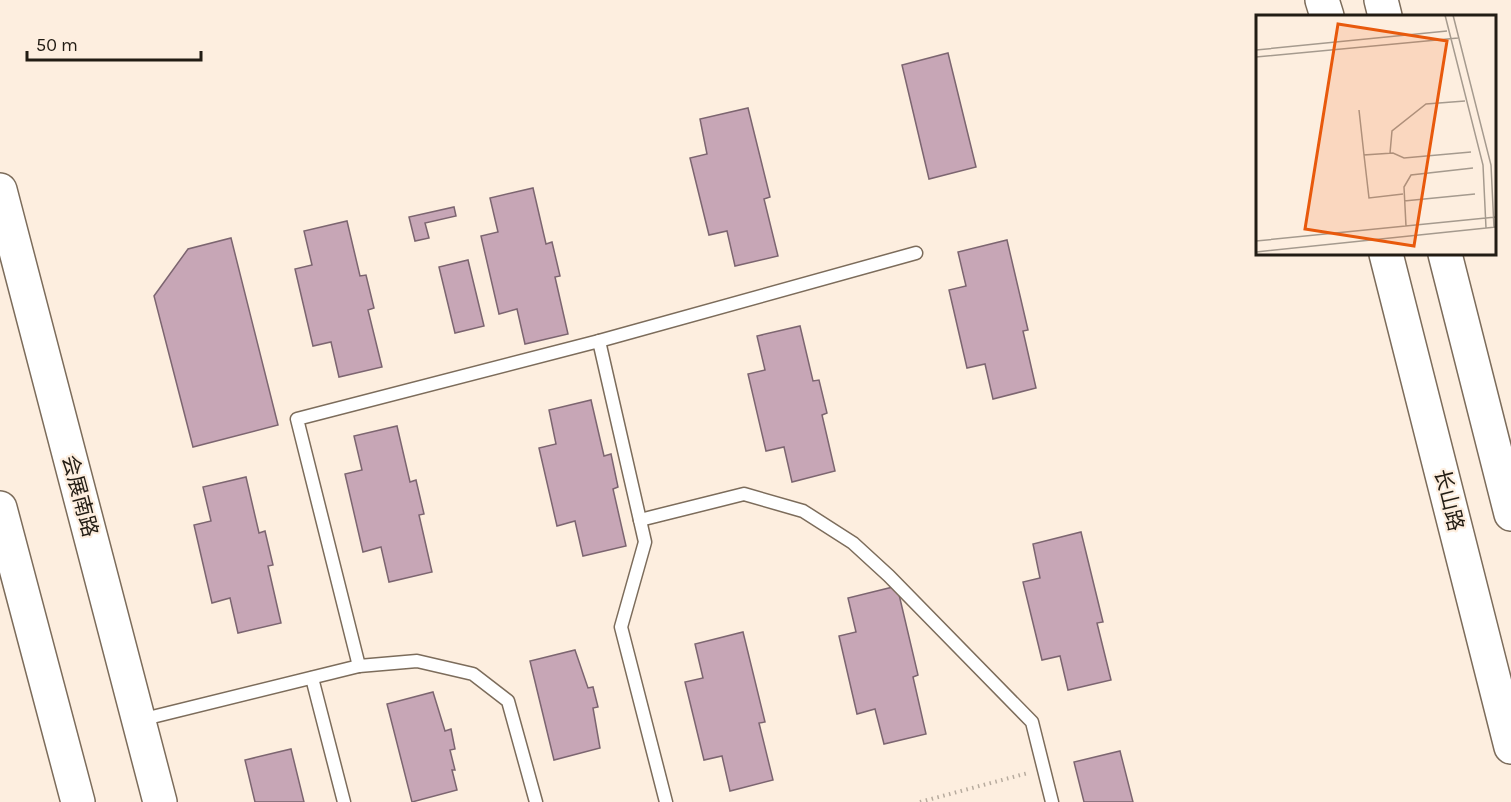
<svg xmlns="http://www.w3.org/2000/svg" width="1511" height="802" font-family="Karla,'Noto Sans SC',sans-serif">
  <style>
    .building { fill: #c7a6b6; stroke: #7c6570; stroke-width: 1.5 }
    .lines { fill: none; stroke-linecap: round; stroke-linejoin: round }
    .lane-casing { stroke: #7c6c5b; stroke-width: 15 }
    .secondary-casing { stroke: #7c6c5b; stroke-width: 36 }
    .path { stroke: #b7ab9e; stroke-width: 4; stroke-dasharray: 1.5 4.5; stroke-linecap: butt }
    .lane { stroke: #fff; stroke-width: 12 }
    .secondary { stroke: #fff; stroke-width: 33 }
    .labels { text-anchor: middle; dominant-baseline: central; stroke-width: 4.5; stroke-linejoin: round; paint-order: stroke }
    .street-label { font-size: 21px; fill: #221c14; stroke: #fdeedf }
    .inset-road { fill: none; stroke: #a59a8e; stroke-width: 1.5 }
    .view { fill: #e8590c; fill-opacity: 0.15; stroke: #e8590c; stroke-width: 3 }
    .inset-edge { fill: none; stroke: #221c14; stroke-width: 3 }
  </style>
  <rect width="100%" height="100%" fill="#fdeedf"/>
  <g class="building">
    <path d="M 948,53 L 976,167 L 929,179 L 902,65 Z"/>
    <path d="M 748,108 L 770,197 L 764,199 L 778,256 L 735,266 L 727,231 L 709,235 L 690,158 L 707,154 L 700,119 Z"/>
    <path d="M 533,188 L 546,244 L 552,242 L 560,276 L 555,277 L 568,334 L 525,344 L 517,309 L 499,314 L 481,236 L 498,232 L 490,198 Z"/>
    <path d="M 454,207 L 456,216 L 425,223 L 429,238 L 415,241 L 409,217 Z"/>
    <path d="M 347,221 L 360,276 L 366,275 L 374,308 L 368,310 L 382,367 L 339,377 L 331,342 L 313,346 L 295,269 L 312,265 L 304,231 Z"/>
    <path d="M 231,238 L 278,425 L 193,447 L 154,296 L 188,249 Z"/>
    <path d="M 1007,240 L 1028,330 L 1023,331 L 1036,388 L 993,399 L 985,364 L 967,368 L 949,290 L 966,286 L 958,252 Z"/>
    <path d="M 468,260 L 484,326 L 455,333 L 439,267 Z"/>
    <path d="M 800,326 L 813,381 L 819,380 L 827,413 L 822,415 L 835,471 L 792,482 L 784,447 L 766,451 L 748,374 L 765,370 L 757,336 Z"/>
    <path d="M 591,400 L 604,456 L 611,454 L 618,487 L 613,489 L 626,546 L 583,556 L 575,521 L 557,526 L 539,448 L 556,444 L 549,410 Z"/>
    <path d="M 397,426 L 410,482 L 416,480 L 424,514 L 419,515 L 432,572 L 389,582 L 381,547 L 363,552 L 345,474 L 362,470 L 354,436 Z"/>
    <path d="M 246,477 L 259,533 L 265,531 L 273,565 L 268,566 L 281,623 L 238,633 L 230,598 L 212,603 L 194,525 L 211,521 L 203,487 Z"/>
    <path d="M 1081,532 L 1103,622 L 1097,623 L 1111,680 L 1068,690 L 1060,656 L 1042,660 L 1023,582 L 1040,578 L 1033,544 Z"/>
    <path d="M 897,586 L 918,675 L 913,677 L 926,734 L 884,744 L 875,709 L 857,714 L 839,636 L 856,632 L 848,598 Z"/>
    <path d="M 743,632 L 765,722 L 759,723 L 773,780 L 730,791 L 722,756 L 704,760 L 685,682 L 703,678 L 695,644 Z"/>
    <path d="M 575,650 L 588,688 L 593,687 L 598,707 L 593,708 L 600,748 L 554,760 L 530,661 Z"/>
    <path d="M 433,692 L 445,731 L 451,729 L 455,749 L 450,750 L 455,770 L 452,770 L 457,790 L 412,802 L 387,704 Z"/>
    <path d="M 291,749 L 304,802 L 255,802 L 245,760 Z"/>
    <path d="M 1120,751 L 1133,802 L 1084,802 L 1074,762 Z"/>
  </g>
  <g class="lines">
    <g class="lane-casing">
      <g id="lane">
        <path d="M 599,341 L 916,253"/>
        <path d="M 640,520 L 744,494 L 803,511 L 853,543 L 889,576 L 1032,722 L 1052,802"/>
        <path d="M 359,666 L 297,419 L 599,341 L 645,542 L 621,627 L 666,802"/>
        <path d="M 312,678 L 344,802"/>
        <path d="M 140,720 L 359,666 L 417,661 L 473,674 L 508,701 L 536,802"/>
      </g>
    </g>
    <g class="secondary-casing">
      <g id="secondary">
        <path d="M 1322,0 L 1327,16"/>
        <path d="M 1381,0 L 1385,16"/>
        <path d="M 0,190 L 160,802"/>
        <path d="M 1386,254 L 1511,747"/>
        <path d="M 1445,254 L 1511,514"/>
        <path d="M 0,508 L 78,802"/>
      </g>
    </g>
    <path class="path" d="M 920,802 L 1028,773"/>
    <use href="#lane" class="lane"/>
    <use href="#secondary" class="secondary"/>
  </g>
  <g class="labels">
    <g class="street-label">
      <text transform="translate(80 496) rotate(75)">会展南路</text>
      <text transform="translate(1449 500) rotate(76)">长山路</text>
    </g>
  </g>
  <g transform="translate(1256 15)">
    <rect width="240" height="240" fill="#fdeedf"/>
    <path class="inset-road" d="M 189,0 L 227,150 L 230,213M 197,0 L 235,150 L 238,213M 0,35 L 191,16M 0,42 L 202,23M 103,95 L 108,140M 134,138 L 136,116 L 170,89 L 209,86M 147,179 L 113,183 L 108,140 L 137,138 L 148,143 L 215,137M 148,186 L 219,179M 150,211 L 148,172 L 155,160 L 217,153M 0,226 L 240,202M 0,237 L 240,212"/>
    <path class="view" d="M 82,9 L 191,26 L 158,231 L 49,214 Z"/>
    <rect width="240" height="240" class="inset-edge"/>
  </g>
  <path d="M27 51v9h174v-9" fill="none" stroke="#221c14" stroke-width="3"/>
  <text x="36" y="51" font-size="18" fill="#221c14" stroke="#fdeedf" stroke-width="4.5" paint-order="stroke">50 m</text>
</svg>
